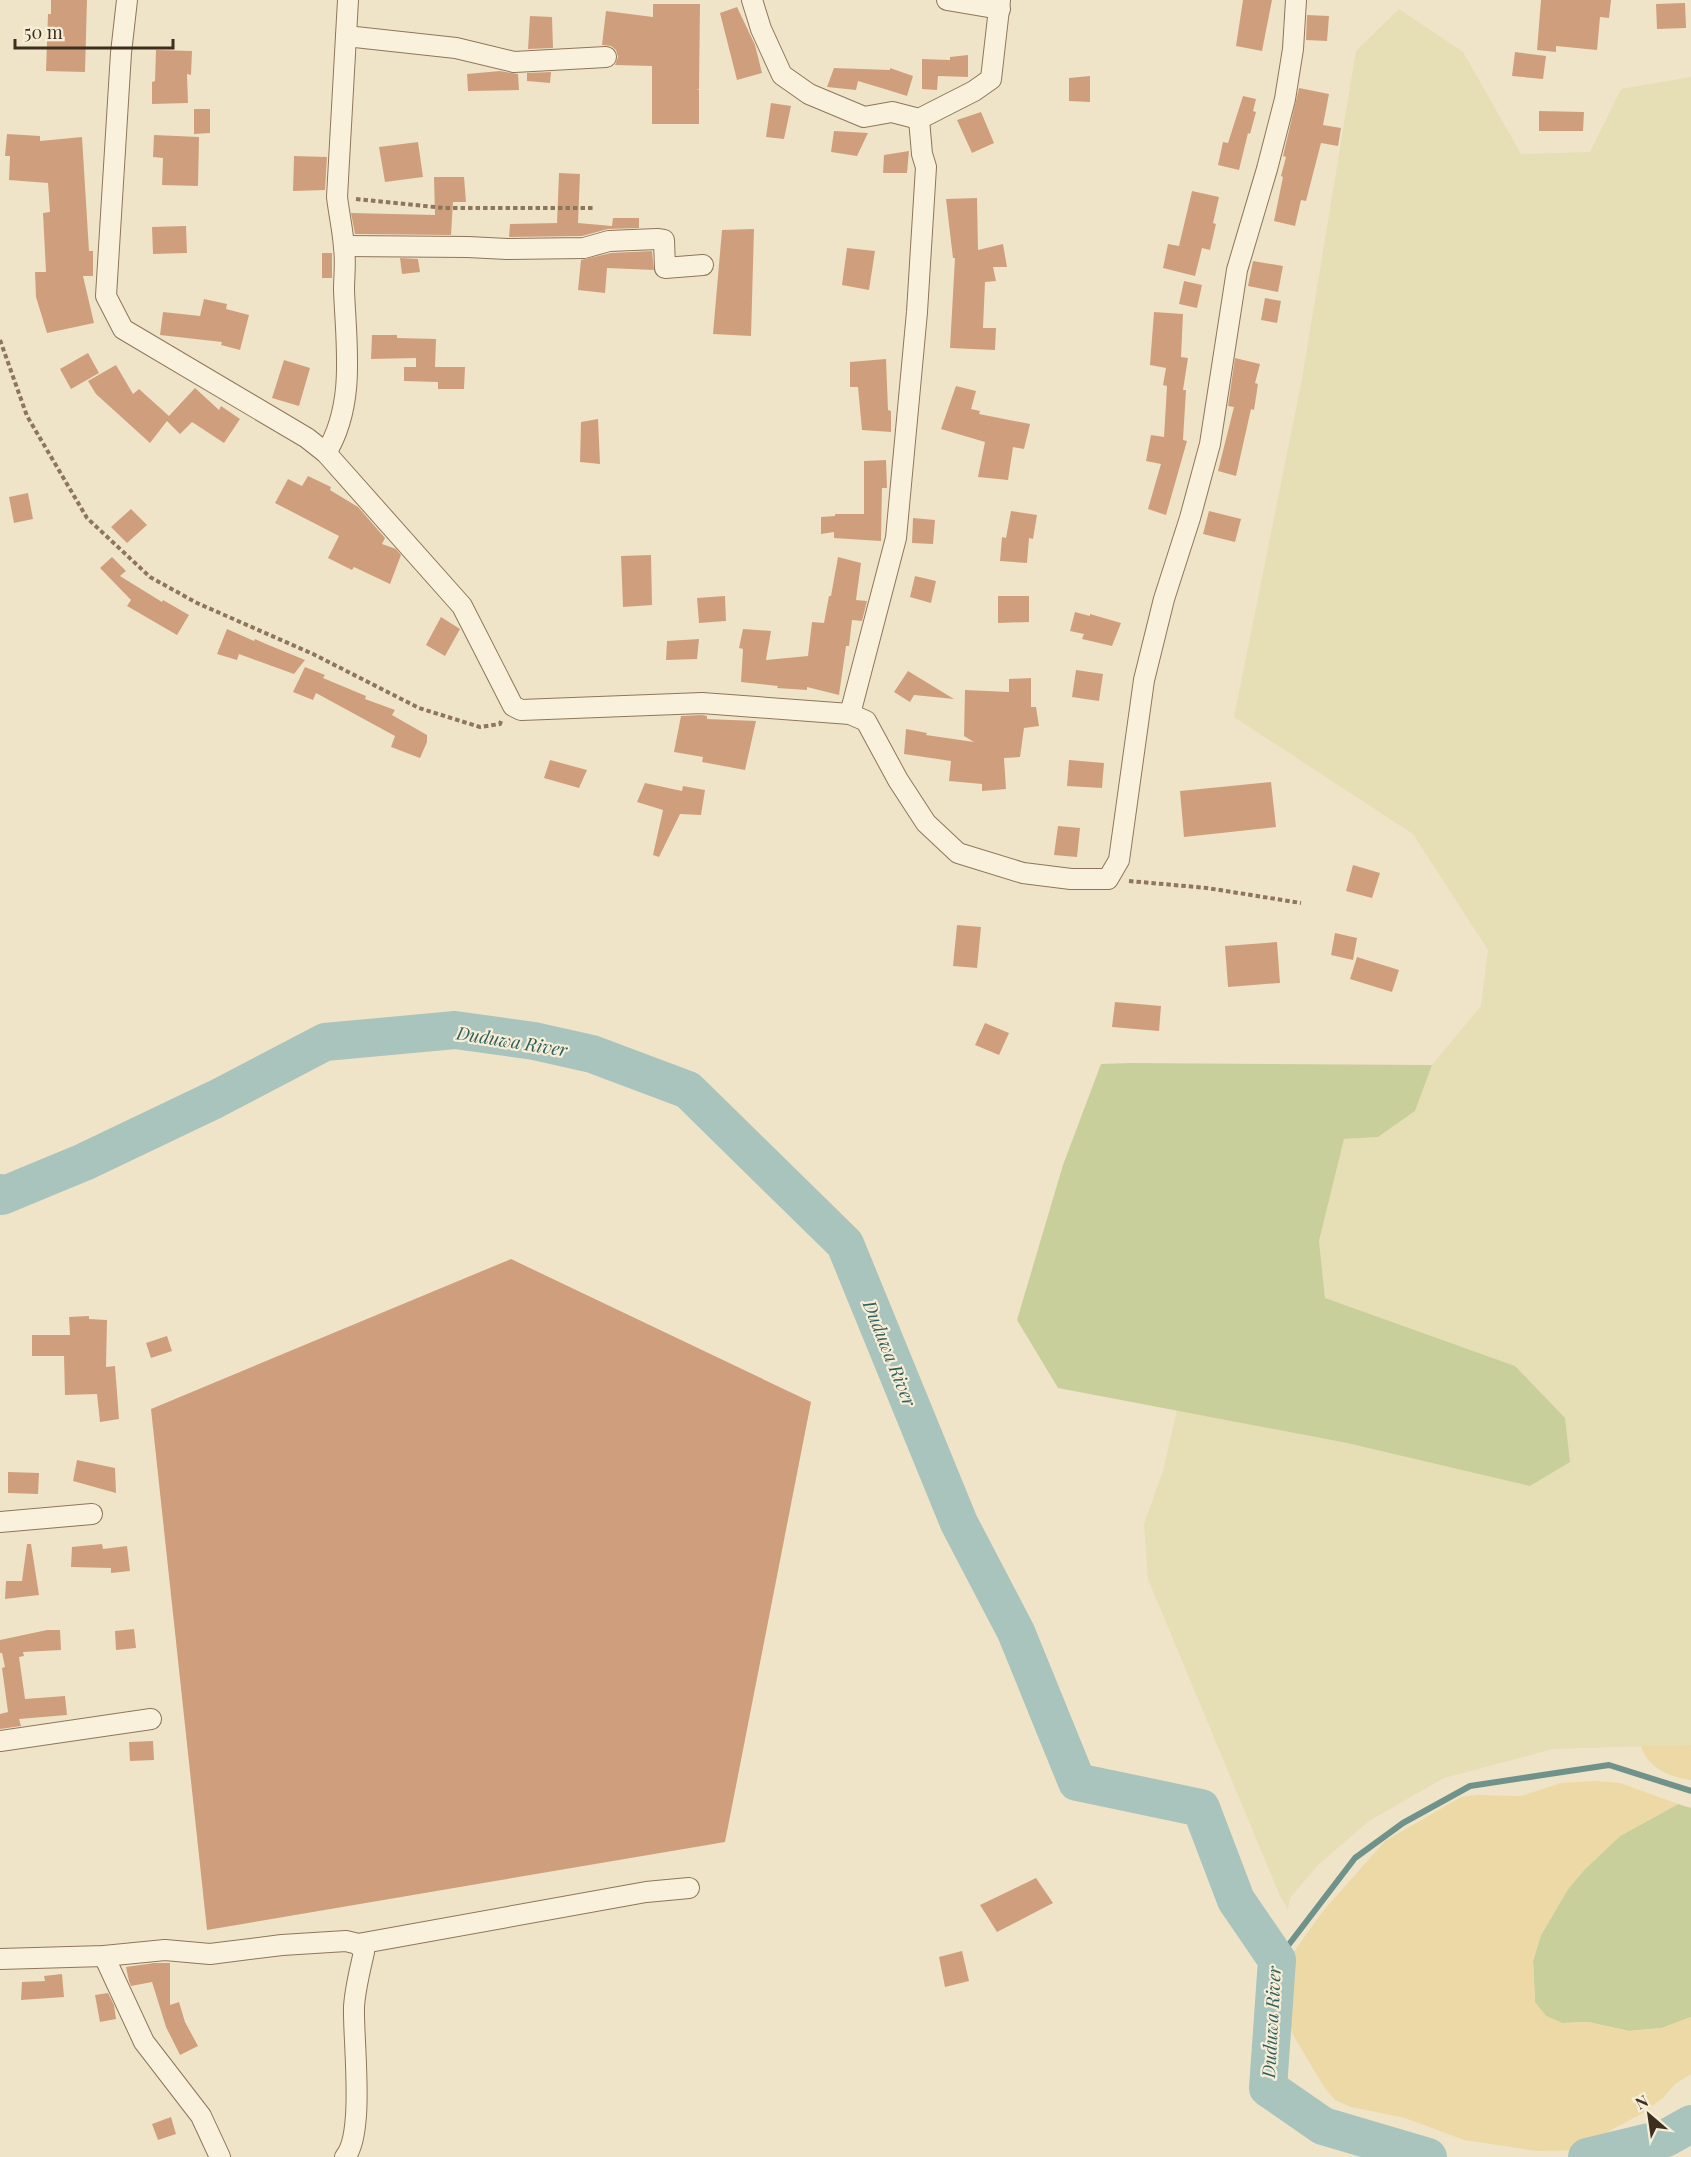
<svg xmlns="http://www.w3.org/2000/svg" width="1691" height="2157" font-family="'Playfair Display',serif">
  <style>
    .farmland { fill: #e6deb5 }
    .green { fill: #c9cf9b }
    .sand { fill: #ecd9a5 }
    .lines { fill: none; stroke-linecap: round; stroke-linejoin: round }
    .stream { stroke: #6f938a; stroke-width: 6 }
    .river { stroke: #a9c4bc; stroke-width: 38 }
    .building { fill: #cf9f7d }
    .street-casing { stroke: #8d765c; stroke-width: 22 }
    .path { stroke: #8d765c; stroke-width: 4; stroke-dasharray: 4.5 3; stroke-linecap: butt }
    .street { stroke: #faf1dc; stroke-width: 20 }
    .labels { text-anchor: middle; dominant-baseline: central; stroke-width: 4.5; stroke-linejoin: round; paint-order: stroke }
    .water-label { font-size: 18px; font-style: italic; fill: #2f5d5a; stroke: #f7eed8 }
  </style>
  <rect width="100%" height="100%" fill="#f0e4c8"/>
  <path class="farmland" d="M 1399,9 L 1463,52 L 1521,154 L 1590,152 L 1621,89 L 1691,77 L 1691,1745 L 1553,1749 L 1444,1778 L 1369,1821 L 1318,1865 L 1290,1898 L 1288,1909 L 1280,1896 L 1148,1579 L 1144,1524 L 1163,1471 L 1177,1410 L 1347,1443 L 1515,1366 L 1325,1299 L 1319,1241 L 1344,1139 L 1378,1137 L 1415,1111 L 1432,1065 L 1481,1006 L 1488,950 L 1413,834 L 1234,717 L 1302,379 L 1356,51 Z"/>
  <g class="green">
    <path d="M 1130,1063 L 1432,1065 L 1415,1111 L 1378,1137 L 1344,1139 L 1319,1241 L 1325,1298 L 1515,1366 L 1565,1418 L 1570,1462 L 1530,1486 L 1347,1443 L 1058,1388 L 1017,1320 L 1063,1165 L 1101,1064 Z"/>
    <path d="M 1678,1804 L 1691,1808 L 1691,2017 L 1662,2028 L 1629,2031 L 1588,2022 L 1562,2023 L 1546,2016 L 1535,2003 L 1533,1961 L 1541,1935 L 1568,1889 L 1585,1869 L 1620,1836 Z"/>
  </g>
  <g class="sand">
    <path d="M 1691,1745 L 1691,1780 C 1669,1777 1648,1768 1641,1746 Z"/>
    <path d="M 1594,1781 L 1620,1783 L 1678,1804 L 1620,1836 L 1585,1869 L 1568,1889 L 1541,1935 L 1533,1960 L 1535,2002 L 1546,2016 L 1562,2023 L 1588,2022 L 1629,2031 L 1662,2028 L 1691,2017 L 1691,2074 L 1675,2084 L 1663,2098 L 1643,2113 L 1574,2150 L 1538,2151 L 1464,2140 L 1405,2118 L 1351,2107 L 1335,2100 L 1324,2087 L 1292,2033 L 1288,2015 L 1287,1971 L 1293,1953 L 1323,1911 L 1385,1841 L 1461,1797 L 1477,1795 L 1521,1796 L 1561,1783 Z"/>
  </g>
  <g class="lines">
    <path class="stream" d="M 1277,1960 L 1355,1858 L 1403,1823 L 1470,1786 L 1609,1765 L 1691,1791"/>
    <g class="river">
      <path d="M 0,1193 L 2,1196 L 84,1162 L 216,1099 L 325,1042 L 455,1030 L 534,1041 L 592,1054 L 688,1090 L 845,1244 L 959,1523 L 1016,1632 L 1077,1782 L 1201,1808 L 1236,1900 L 1277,1960 L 1268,2088 L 1323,2126 L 1428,2157"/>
      <path d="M 1587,2157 L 1666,2138 L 1691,2124"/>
    </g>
  </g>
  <g class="building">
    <path d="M 51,0 L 87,0 L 85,72 L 46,71 L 48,14 L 51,14 Z"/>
    <path d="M 1243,0 L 1272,0 L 1262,51 L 1236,46 Z"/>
    <path d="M 1541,0 L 1611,0 L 1609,18 L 1600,17 L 1597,50 L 1556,46 L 1556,52 L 1537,50 Z"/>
    <path d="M 1685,3 L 1686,28 L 1657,29 L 1656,4 Z"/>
    <path d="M 653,4 L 700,4 L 699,89 L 697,90 L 699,90 L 699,124 L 652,124 L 652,66 L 615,65 L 618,57 L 616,50 L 611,46 L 602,45 L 606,11 L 653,17 Z"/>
    <path d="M 737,7 L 755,45 L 762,73 L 737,80 L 720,13 Z"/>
    <path d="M 1307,15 L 1329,16 L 1327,41 L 1306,40 Z"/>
    <path d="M 530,16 L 552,17 L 553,48 L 528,49 Z"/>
    <path d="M 156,50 L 192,51 L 191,75 L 187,74 L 188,103 L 152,104 L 152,82 L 155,81 Z"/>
    <path d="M 1515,52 L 1546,56 L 1543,79 L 1512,76 Z"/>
    <path d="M 968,55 L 968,77 L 938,76 L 937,90 L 922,89 L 922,59 L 950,60 L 950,57 Z"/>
    <path d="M 834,68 L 890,70 L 890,68 L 913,76 L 907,96 L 888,90 L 889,88 L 888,90 L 858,81 L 856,90 L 827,87 Z"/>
    <path d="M 500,71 L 518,74 L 519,90 L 468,91 L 467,74 Z"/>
    <path d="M 551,72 L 550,83 L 527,81 L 527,73 Z"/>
    <path d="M 1090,76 L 1090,102 L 1069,101 L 1069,78 Z"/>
    <path d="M 1299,88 L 1329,94 L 1323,125 L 1341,128 L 1338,146 L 1321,143 L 1306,201 L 1301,200 L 1295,226 L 1274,221 L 1283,177 L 1281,176 L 1286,157 L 1283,156 Z"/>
    <path d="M 1243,96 L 1256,99 L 1253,111 L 1256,112 L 1250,134 L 1248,133 L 1239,170 L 1218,165 L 1223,142 L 1228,143 Z"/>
    <path d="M 771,103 L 791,106 L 784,139 L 766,137 Z"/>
    <path d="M 194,109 L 210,109 L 210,133 L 194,134 Z"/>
    <path d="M 1539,111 L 1584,112 L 1583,131 L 1539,131 Z"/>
    <path d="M 981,112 L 994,143 L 972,153 L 957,120 Z"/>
    <path d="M 834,131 L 868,133 L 857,156 L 831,152 Z"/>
    <path d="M 7,134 L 40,136 L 40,141 L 82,137 L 89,251 L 93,251 L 93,276 L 83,276 L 94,323 L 47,333 L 36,297 L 35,272 L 46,272 L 43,213 L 50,212 L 48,183 L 9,180 L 10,156 L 5,156 Z"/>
    <path d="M 154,135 L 199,137 L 198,186 L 162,185 L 163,158 L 153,157 Z"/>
    <path d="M 418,142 L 423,177 L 385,182 L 379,147 Z"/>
    <path d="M 909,151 L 907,173 L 883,173 L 884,155 Z"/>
    <path d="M 294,156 L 327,157 L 325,190 L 293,191 Z"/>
    <path d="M 559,173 L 580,174 L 578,223 L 612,226 L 613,218 L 639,218 L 639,228 L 608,229 L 582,236 L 509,237 L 510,224 L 557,223 Z"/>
    <path d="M 434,177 L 464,177 L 466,202 L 453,202 L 451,235 L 355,234 L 351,213 L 435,215 Z"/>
    <path d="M 1192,191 L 1219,197 L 1213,223 L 1216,224 L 1210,250 L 1202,248 L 1195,276 L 1163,268 L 1168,244 L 1179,246 Z"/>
    <path d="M 977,198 L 978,250 L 1003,244 L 1007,267 L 993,267 L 996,281 L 985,282 L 983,328 L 996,328 L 995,350 L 950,348 L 955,258 L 953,258 L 946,199 Z"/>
    <path d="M 186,226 L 187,253 L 153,254 L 152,227 Z"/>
    <path d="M 754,229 L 751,336 L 713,334 L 722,230 Z"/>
    <path d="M 847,248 L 875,251 L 869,290 L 842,285 Z"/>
    <path d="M 652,251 L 654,270 L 607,268 L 605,293 L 578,290 L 581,260 L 611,253 Z"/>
    <rect x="322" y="253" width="10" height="25"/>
    <path d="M 400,258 L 418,259 L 420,272 L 402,274 Z"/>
    <path d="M 1253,261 L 1283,266 L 1278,292 L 1248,286 Z"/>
    <path d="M 1184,281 L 1202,285 L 1197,308 L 1179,304 Z"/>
    <path d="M 1265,298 L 1281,301 L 1277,323 L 1261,320 Z"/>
    <path d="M 204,299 L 227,304 L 226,309 L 249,315 L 240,350 L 221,345 L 222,342 L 160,335 L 163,312 L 200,316 Z"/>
    <path d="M 1154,312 L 1183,314 L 1181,357 L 1188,358 L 1183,390 L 1186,390 L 1183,440 L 1187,441 L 1166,515 L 1148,509 L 1161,464 L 1146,461 L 1151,435 L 1164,437 L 1167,386 L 1163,385 L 1166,368 L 1150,365 Z"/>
    <path d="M 372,335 L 397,335 L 397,338 L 436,339 L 435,367 L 465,367 L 464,389 L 438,389 L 438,382 L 404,381 L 404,367 L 416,367 L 416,358 L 371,359 Z"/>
    <path d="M 88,353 L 99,373 L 71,389 L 60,369 Z"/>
    <path d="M 1235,358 L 1260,364 L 1255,383 L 1258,384 L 1254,410 L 1251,409 L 1236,476 L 1218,471 L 1234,407 L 1228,406 Z"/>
    <path d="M 886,359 L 888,410 L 891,411 L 891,432 L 862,430 L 858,387 L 850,387 L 850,362 Z"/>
    <path d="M 284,360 L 310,368 L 299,406 L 272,398 Z"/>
    <path d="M 116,365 L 133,394 L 139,389 L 169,416 L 195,388 L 219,410 L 221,406 L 240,419 L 224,443 L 192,422 L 180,434 L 167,421 L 150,443 L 96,394 L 88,381 Z"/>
    <path d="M 956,386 L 976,391 L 971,409 L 980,411 L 979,414 L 1030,424 L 1024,449 L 1013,447 L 1008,480 L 978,477 L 985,442 L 941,429 Z"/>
    <path d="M 598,419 L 600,464 L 580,462 L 581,422 Z"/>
    <path d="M 886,460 L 887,488 L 882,488 L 881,541 L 834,538 L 834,532 L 821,534 L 821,517 L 835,516 L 835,514 L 864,514 L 864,461 Z"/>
    <path d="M 308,476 L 331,487 L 330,490 L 358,507 L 385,538 L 382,544 L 396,549 L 401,555 L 390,584 L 354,567 L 352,570 L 328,558 L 339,536 L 275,503 L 288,479 L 302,486 Z"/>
    <path d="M 28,493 L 33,519 L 14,523 L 9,497 Z"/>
    <path d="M 131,509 L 147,525 L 127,543 L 111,527 Z"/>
    <path d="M 1011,511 L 1037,515 L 1033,539 L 1029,538 L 1027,563 L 1000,561 L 1002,537 L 1006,538 Z"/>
    <path d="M 1209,511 L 1241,519 L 1235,542 L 1203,534 Z"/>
    <path d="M 913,518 L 935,520 L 933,544 L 912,543 Z"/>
    <path d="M 651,555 L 652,605 L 623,607 L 621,556 Z"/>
    <path d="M 112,557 L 126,571 L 120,576 L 162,602 L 163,600 L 189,615 L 177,635 L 127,606 L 131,600 L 100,568 Z"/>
    <path d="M 838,557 L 861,563 L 856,600 L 867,601 L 862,621 L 852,620 L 849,646 L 846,646 L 839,695 L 807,687 L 807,690 L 777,688 L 778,686 L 741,682 L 743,649 L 739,648 L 743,629 L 771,631 L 766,660 L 808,656 L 812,622 L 824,623 L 829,596 L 831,596 Z"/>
    <path d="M 915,576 L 936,581 L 931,603 L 910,597 Z"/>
    <path d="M 725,596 L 726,621 L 699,623 L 697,598 Z"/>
    <path d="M 998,596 L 1029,596 L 1029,622 L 998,623 Z"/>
    <path d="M 1075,612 L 1090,616 L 1090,614 L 1121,623 L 1112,646 L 1082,639 L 1084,634 L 1070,631 Z"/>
    <path d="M 441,617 L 460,629 L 445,656 L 426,645 Z"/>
    <path d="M 227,629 L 254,641 L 255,639 L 266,644 L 305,660 L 294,674 L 239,654 L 237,660 L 217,654 Z"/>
    <path d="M 699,639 L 697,659 L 666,660 L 667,641 Z"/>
    <path d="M 305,667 L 325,675 L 323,678 L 366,696 L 365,699 L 395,710 L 392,715 L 427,735 L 427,742 L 420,758 L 391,747 L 395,736 L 316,693 L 313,700 L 293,692 Z"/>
    <path d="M 1076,670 L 1103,674 L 1099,701 L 1072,697 Z"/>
    <path d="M 908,671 L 954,699 L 914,695 L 910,702 L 894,692 Z"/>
    <path d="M 1031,678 L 1031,707 L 1036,707 L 1039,726 L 1024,728 L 1020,757 L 1004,758 L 1006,789 L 982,791 L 982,784 L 949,781 L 951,761 L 904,754 L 906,729 L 927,733 L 926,735 L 974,742 L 964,736 L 965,690 L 1009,692 L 1009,679 Z"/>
    <path d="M 702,715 L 707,716 L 707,719 L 756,721 L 745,770 L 702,762 L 703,757 L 674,752 L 681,716 Z"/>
    <path d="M 550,760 L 587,770 L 579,788 L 544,778 Z"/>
    <path d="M 1069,760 L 1104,763 L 1102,788 L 1067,786 Z"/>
    <path d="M 1271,782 L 1276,827 L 1184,837 L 1180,791 Z"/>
    <path d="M 645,783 L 682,791 L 683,786 L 705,790 L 701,815 L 680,814 L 659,857 L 653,855 L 663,810 L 637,802 Z"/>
    <path d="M 1058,826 L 1080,828 L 1077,857 L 1054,855 Z"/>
    <path d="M 1353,865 L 1380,873 L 1372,898 L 1346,891 Z"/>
    <path d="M 957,925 L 981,927 L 977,968 L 953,966 Z"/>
    <path d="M 1335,933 L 1357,938 L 1353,960 L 1331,955 Z"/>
    <path d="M 1277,942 L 1280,983 L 1228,987 L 1225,946 Z"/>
    <path d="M 1357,957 L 1399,970 L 1392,992 L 1350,979 Z"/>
    <path d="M 1115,1002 L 1161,1006 L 1159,1031 L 1112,1027 Z"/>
    <path d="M 985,1023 L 1009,1033 L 999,1055 L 975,1045 Z"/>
    <path d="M 511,1259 L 811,1402 L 725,1842 L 207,1930 L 151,1409 Z"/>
    <path d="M 89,1316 L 89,1319 L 107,1320 L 106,1367 L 115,1366 L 119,1419 L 100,1422 L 97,1394 L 65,1395 L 64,1356 L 32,1356 L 32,1335 L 70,1335 L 69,1317 Z"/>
    <path d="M 167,1336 L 172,1351 L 151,1358 L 146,1343 Z"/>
    <path d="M 77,1460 L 115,1468 L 116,1493 L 73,1481 Z"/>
    <path d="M 8,1472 L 39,1473 L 38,1494 L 8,1493 Z"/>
    <path d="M 27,1544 L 31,1544 L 39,1595 L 5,1599 L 6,1581 L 22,1581 Z"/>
    <path d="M 102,1544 L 103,1549 L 127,1546 L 130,1571 L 111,1573 L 111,1568 L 71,1567 L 72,1547 Z"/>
    <path d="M 134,1629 L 136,1648 L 116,1650 L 115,1631 Z"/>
    <path d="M 47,1630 L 60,1630 L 61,1650 L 23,1652 L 24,1656 L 19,1657 L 25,1699 L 65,1696 L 67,1715 L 19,1719 L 21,1726 L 0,1729 L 0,1714 L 8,1712 L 2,1668 L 5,1667 L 2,1653 L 0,1653 L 0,1640 Z"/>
    <path d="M 153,1741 L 154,1760 L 130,1761 L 129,1742 Z"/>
    <path d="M 1036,1878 L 1053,1903 L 997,1932 L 980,1905 Z"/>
    <path d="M 962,1951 L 969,1981 L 945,1987 L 939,1957 Z"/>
    <path d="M 154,1963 L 170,1963 L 170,2005 L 179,2002 L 185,2022 L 198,2046 L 180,2055 L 166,2027 L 152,1982 L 131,1986 L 129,1981 L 126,1967 Z"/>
    <path d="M 62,1974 L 64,1997 L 21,2000 L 22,1982 L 45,1981 L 44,1976 Z"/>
    <path d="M 108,1993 L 114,2005 L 116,2019 L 100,2022 L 95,1995 Z"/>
    <path d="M 171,2117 L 176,2134 L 158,2140 L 152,2124 Z"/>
  </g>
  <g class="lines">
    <g class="street-casing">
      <g id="street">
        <path d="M 127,0 L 121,53 L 106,296 L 123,329 L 307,438 L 326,453 L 462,606 L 513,706 L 521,710 L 702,703 L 850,714 L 866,721 L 898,780 L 926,823 L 958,853 L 1023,873 L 1071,879 L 1108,879 L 1119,860 L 1144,680 L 1164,599 L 1190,518 L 1210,444 L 1237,270 L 1267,169 L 1285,99 L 1293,49 L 1296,0"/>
        <path d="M 752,0 L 761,29 L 782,75 L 809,94 L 864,117 L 892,112 L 919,119 L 922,154 L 926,167 L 917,312 L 896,538 L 850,714"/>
        <path d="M 947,0 L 1000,9"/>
        <path d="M 346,36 L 456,48 L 514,62 L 606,57"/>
        <path d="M 919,119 L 974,91 L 991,79 L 1000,0"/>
        <path d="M 344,246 L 468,247 L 507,249 L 584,248 L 609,241 L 657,239 L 664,240 L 665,268 L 703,265"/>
        <path d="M 326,453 C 356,404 346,344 344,290 C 344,276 346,262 344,248 C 343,231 339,214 337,197 L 348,0"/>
        <path d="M 0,1522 L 92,1514"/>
        <path d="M 0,1741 L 151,1719"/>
        <path d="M 358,1944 L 646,1892 L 689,1888"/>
        <path d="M 104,1956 L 144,2042 L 201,2116 L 220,2157"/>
        <path d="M 0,1959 L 104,1956 L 165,1950 L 210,1954 L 282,1945 L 346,1941 L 358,1944 L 364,1952 C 360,1970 355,1989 354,2007 C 353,2040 365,2134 345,2157"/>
      </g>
    </g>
    <g class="path">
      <path d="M 356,199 L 444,208 L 593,208"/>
      <path d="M 0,340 L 27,416 L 87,518 L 150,577 L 197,603 L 313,654 L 419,708 L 480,727 L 500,724 L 501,721"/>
      <path d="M 1129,881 L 1207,888 L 1301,903"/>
    </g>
    <use href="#street" class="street"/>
  </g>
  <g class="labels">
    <g class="water-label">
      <text transform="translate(512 1041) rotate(9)">Duduwa River</text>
      <text transform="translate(890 1353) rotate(68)">Duduwa River</text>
      <text transform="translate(1271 2022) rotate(-87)">Duduwa River</text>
    </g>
  </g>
  <g transform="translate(1649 2115) rotate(331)" stroke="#f7eed8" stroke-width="4.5" paint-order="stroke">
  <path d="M0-4.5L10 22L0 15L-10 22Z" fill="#3d2e20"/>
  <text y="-9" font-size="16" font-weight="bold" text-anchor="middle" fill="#3d2e20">N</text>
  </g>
  <path d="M15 39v9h158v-9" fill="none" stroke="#3d2e20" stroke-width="3"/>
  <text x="24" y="39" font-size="18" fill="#3d2e20" stroke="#f7eed8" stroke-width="4.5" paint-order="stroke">50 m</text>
</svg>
